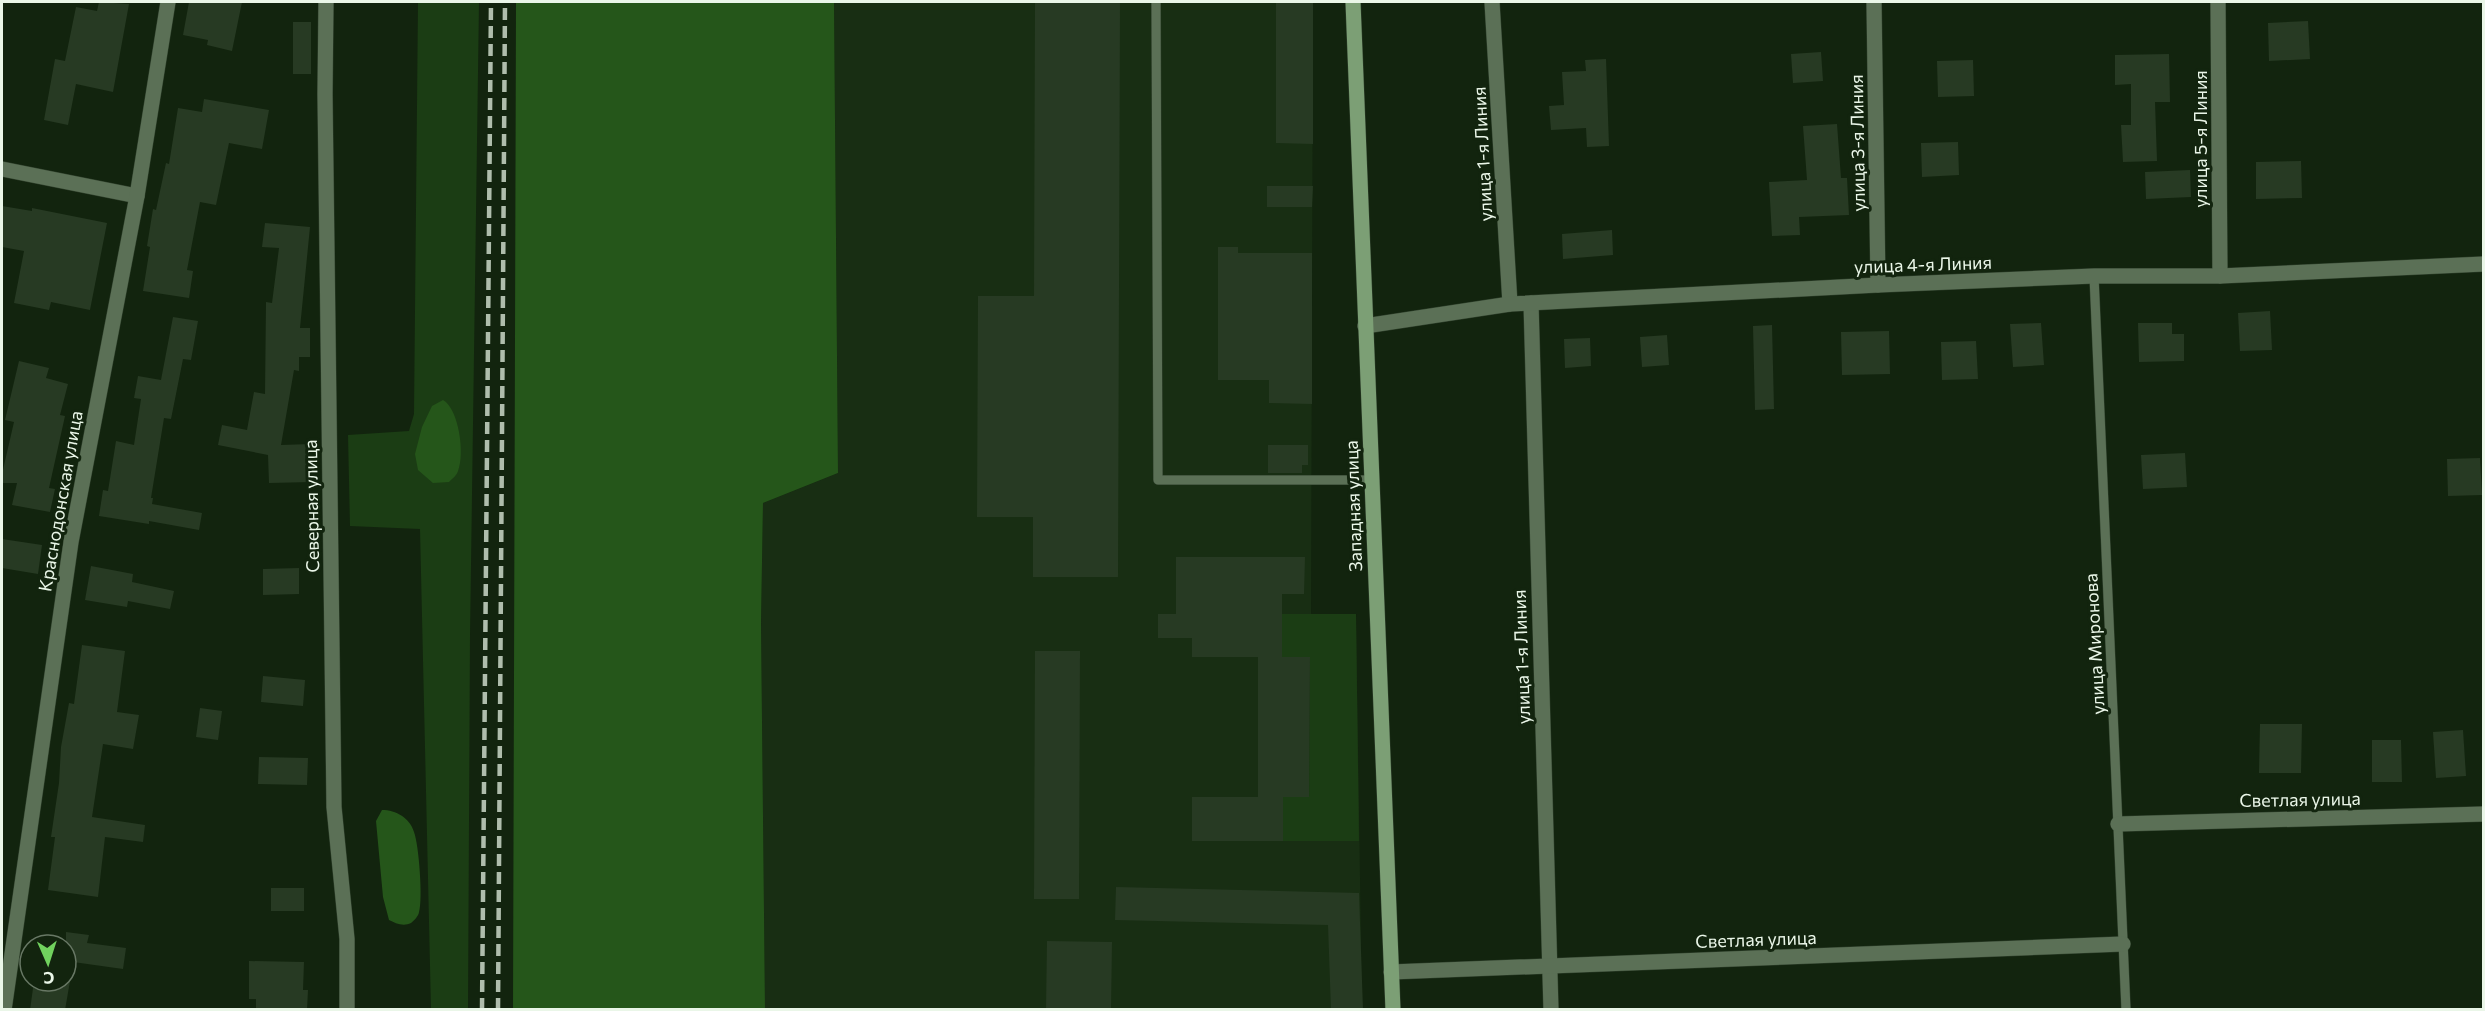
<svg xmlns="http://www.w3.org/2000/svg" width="2485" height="1011" font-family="Commissioner,sans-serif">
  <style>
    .built { fill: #182e13 }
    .green { fill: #1b3d14 }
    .forest { fill: #25561a }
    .building { fill: #273a23 }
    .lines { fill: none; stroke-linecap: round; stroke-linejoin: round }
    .lane-casing { stroke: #30412d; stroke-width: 10 }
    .street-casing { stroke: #30412d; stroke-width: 16 }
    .secondary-casing { stroke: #30412d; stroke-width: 16 }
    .lane { stroke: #5b7056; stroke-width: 9 }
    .street { stroke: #5b7056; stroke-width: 15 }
    .secondary { stroke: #7c9f75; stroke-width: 15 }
    .rail { stroke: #afbdac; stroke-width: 4.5; stroke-dasharray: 12 6; stroke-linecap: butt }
    .labels { text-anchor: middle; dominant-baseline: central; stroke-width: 6; stroke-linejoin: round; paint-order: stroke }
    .street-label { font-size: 18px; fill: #eaf6e8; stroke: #12240e }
  </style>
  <rect width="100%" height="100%" fill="#12240e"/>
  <path class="built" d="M 834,2 L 1313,2 L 1311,614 L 1356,614 L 1362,1009 L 765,1009 L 761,623 L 763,503 L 838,473 Z"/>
  <g class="green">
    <path d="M 418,2 L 479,2 L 470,636 L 468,1009 L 431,1009 L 420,529 L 350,526 L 348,435 L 409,431 L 414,414 Z"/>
    <path d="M 1282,614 L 1356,614 L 1359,841 L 1283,841 L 1283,797 L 1309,797 L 1310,658 L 1282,657 Z"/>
  </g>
  <g class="forest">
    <path d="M 516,2 L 834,2 L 838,473 L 763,503 L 761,623 L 765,1009 L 513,1009 Z"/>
    <path d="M 443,400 C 459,409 465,454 458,471 C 457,475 452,479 449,482 L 433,483 L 418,470 L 415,454 L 422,427 L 432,406 Z"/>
    <path d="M 382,810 C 396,810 410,818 414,832 C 419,845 423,900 419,912 C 419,915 414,921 411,923 C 403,927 395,923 389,920 L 383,897 L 376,821 Z"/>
  </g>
  <g class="building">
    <path d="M 99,2 L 129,4 L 113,92 L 76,84 L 68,125 L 44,120 L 55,59 L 65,61 L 76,7 L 97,11 Z"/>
    <path d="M 189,2 L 242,2 L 232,51 L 207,45 L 208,40 L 183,35 Z"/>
    <path d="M 1035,2 L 1120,2 L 1118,577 L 1033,577 L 1033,517 L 977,517 L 978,296 L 1034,296 Z"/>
    <path d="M 1276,2 L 1313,2 L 1313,144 L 1276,143 Z"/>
    <path d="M 2308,21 L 2310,59 L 2269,61 L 2268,23 Z"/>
    <rect x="293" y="22" width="18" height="52"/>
    <path d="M 1821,52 L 1823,81 L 1793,83 L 1791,54 Z"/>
    <path d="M 2169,54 L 2170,102 L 2155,102 L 2157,161 L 2123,162 L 2121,125 L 2131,125 L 2131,84 L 2115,85 L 2115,55 Z"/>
    <path d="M 1606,59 L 1609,146 L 1587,147 L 1586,128 L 1551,130 L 1549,106 L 1564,105 L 1562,72 L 1586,71 L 1585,60 Z"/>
    <path d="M 1973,60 L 1974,96 L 1938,97 L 1937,61 Z"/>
    <path d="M 204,99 L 269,110 L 262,149 L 229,143 L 216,205 L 200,202 L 187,270 L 193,271 L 189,298 L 143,291 L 150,247 L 147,246 L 153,209 L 156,210 L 166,163 L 169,164 L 178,108 L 202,112 Z"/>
    <path d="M 1837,124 L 1841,178 L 1847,178 L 1849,215 L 1799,217 L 1800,235 L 1772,236 L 1769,182 L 1807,180 L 1803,126 Z"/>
    <path d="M 1958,142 L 1959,175 L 1922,177 L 1921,143 Z"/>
    <path d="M 2301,161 L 2302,198 L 2256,199 L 2256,162 Z"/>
    <path d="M 2190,170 L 2191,197 L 2146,199 L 2145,172 Z"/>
    <path d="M 1267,186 L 1313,186 L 1312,207 L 1267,207 Z"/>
    <path d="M 2,206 L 32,211 L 32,208 L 107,223 L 90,310 L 51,302 L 49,310 L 14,303 L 24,251 L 2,247 Z"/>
    <path d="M 265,223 L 310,227 L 300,328 L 310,328 L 310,357 L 299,357 L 299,371 L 294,370 L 281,445 L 311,444 L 312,482 L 269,483 L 268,455 L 218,445 L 222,425 L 247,430 L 254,392 L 265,394 L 266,302 L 272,303 L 279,248 L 262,247 Z"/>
    <path d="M 1612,230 L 1613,255 L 1563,259 L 1562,234 Z"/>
    <path d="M 1218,247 L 1238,247 L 1238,253 L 1312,253 L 1312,404 L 1269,403 L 1269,380 L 1218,380 Z"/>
    <path d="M 2270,311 L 2272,350 L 2240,351 L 2238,313 Z"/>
    <path d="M 173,317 L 198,321 L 191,360 L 183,359 L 171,419 L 164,418 L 151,498 L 153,498 L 152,504 L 202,513 L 199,530 L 149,521 L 149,524 L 99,516 L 103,490 L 108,491 L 116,441 L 134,445 L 141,399 L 134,398 L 138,376 L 161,380 Z"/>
    <path d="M 2041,323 L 2044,365 L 2013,367 L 2010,324 Z"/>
    <path d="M 2138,323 L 2172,323 L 2172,334 L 2184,334 L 2184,361 L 2139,362 Z"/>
    <path d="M 1772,325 L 1774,409 L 1755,410 L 1753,326 Z"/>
    <path d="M 1889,331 L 1890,374 L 1842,375 L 1841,332 Z"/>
    <path d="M 1667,335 L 1669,365 L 1642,367 L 1640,337 Z"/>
    <path d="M 1590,338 L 1591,366 L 1565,368 L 1564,339 Z"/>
    <path d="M 1976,341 L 1978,379 L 1942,380 L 1941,342 Z"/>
    <path d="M 19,361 L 49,368 L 46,378 L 68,384 L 60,415 L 65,416 L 49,488 L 55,489 L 50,512 L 12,505 L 17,483 L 2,483 L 2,474 L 14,422 L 5,420 Z"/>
    <path d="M 1268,445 L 1308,445 L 1308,465 L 1302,465 L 1302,473 L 1268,473 Z"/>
    <path d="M 2185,453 L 2187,487 L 2143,489 L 2141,455 Z"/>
    <path d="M 2480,458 L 2482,495 L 2448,496 L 2447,459 Z"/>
    <path d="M 2,539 L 42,545 L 38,574 L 2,568 Z"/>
    <path d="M 1176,557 L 1305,557 L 1304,594 L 1282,594 L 1282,657 L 1310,657 L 1309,797 L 1283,797 L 1283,841 L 1192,841 L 1192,797 L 1258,797 L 1258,657 L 1192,657 L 1192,638 L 1158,638 L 1158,614 L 1176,614 Z"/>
    <path d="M 91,566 L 133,574 L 132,582 L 174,591 L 170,609 L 128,601 L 127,607 L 85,600 Z"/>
    <path d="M 299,568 L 299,594 L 263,595 L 263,569 Z"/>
    <path d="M 82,645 L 125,651 L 117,712 L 139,715 L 133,749 L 103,744 L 92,817 L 145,825 L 143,842 L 105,837 L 98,897 L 48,890 L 55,837 L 51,837 L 59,783 L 61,747 L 69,703 L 74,704 Z"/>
    <path d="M 1035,651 L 1080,651 L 1079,899 L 1034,899 Z"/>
    <path d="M 263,676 L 305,680 L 303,706 L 261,702 Z"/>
    <path d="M 200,708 L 222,711 L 218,740 L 196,737 Z"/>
    <path d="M 2260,724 L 2302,724 L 2301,773 L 2259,773 Z"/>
    <path d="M 2463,730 L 2466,776 L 2436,778 L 2433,732 Z"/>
    <path d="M 2372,740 L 2401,740 L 2402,782 L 2372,782 Z"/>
    <path d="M 259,757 L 308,758 L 307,785 L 258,784 Z"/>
    <path d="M 1116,887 L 1359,893 L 1363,1010 L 1331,1010 L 1328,925 L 1115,920 Z"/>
    <rect x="271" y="888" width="33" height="23"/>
    <path d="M 66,932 L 89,935 L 87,943 L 126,948 L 123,969 L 66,961 Z"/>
    <path d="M 1047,941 L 1112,942 L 1111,1010 L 1046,1010 Z"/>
    <path d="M 249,961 L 304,962 L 303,990 L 308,990 L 307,1010 L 256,1010 L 256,999 L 249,999 Z"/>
    <path d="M 34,981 L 70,981 L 65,1010 L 30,1010 Z"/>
  </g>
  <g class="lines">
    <g class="lane-casing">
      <g id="lane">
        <path d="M 1156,2 L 1158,480 L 1372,480"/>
        <path d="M 2094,276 L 2126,1010"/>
      </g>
    </g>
    <g class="street-casing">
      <g id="street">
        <path d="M 326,2 L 325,94 L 334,807 L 347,939 L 347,1010"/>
        <path d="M 1492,2 L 1510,304"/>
        <path d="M 1874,2 L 1878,285"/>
        <path d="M 2218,2 L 2220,276"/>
        <path d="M 2,169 L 137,196"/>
        <path d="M 1531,303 L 1551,1010"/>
        <path d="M 1365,326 L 1510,304 L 1878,285 L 2094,276 L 2220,276 L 2484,264"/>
        <path d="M 2118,824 L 2484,814"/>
        <path d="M 1391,972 L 2123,944"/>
        <path d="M 4,1010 L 71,542 L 137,196 L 168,2"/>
      </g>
    </g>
    <g class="secondary-casing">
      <path id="secondary" d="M 1353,2 L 1393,1010"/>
    </g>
    <use href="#lane" class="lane"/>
    <use href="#street" class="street"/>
    <use href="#secondary" class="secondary"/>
    <g class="rail">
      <path d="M 482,1010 L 491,2"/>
      <path d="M 498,1010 L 505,2"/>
    </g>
  </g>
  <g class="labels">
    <g class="street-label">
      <text transform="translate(2200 139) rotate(-90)">улица 5-я Линия</text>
      <text transform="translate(1857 143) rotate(-91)">улица 3-я Линия</text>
      <text transform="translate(1482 154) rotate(-93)">улица 1-я Линия</text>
      <text transform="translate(1923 264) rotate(-2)">улица 4-я Линия</text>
      <text transform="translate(60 501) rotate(-80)">Краснодонская улица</text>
      <text transform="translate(311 506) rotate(-91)">Северная улица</text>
      <text transform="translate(1353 506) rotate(-92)">Западная улица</text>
      <text transform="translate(2094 644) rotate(-93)">улица Миронова</text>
      <text transform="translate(1521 657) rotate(-92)">улица 1-я Линия</text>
      <text transform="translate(2300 799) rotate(-1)">Светлая улица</text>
      <text transform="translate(1756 939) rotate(-2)">Светлая улица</text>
    </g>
  </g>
  <rect width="2485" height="1011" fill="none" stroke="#eaf6e8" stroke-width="6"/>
  <g transform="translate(48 963) rotate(177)"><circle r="28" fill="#12240e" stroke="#687865" stroke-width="1.5"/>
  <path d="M0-4.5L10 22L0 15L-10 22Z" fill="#71d25e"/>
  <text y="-9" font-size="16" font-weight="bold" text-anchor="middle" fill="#eaf6e8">С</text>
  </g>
</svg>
